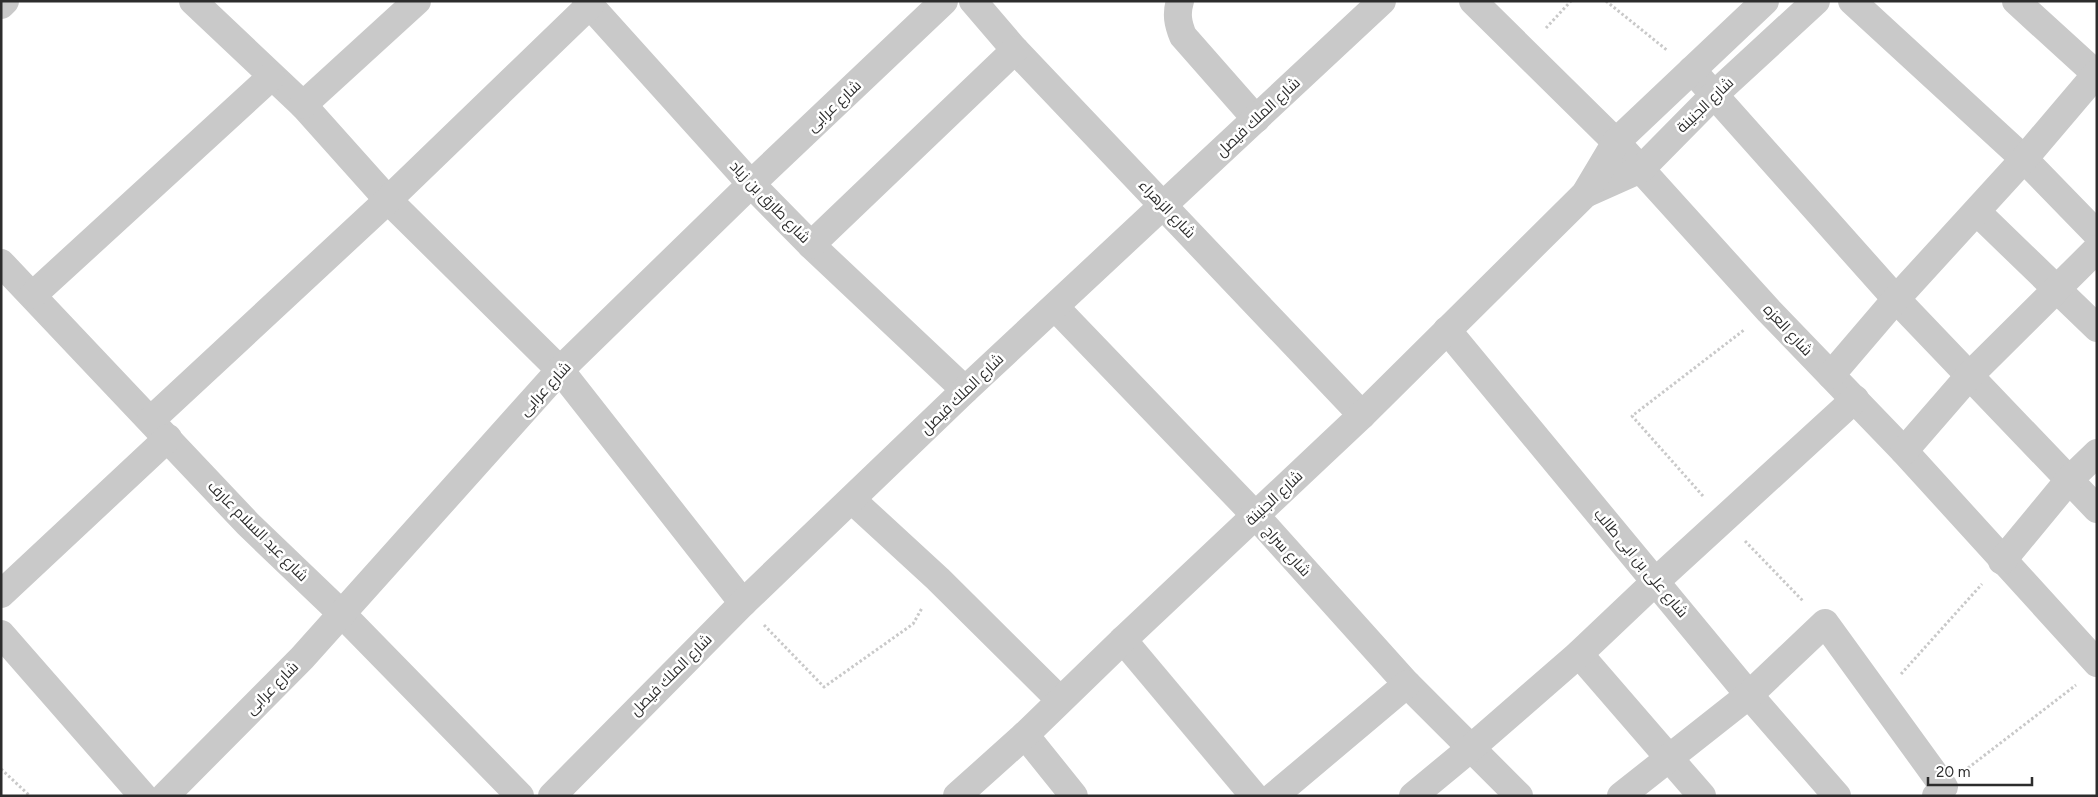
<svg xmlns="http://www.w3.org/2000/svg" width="2098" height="797" font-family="Figtree,Cairo,sans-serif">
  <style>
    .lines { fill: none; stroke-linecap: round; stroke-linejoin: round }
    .path { stroke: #c9c9c9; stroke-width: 3; stroke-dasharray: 2.5 2.5; stroke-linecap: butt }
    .street { stroke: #c9c9c9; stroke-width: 28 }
    .labels { text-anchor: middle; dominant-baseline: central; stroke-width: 5; stroke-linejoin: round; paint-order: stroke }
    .street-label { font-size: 15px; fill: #2c2c2c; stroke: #fff }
  </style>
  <rect width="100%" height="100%" fill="#fff"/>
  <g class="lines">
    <g class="path">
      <path d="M 1606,1 L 1668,51"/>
      <path d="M 1546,28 L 1571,1"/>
      <path d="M 1703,496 L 1632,416 L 1744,330"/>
      <path d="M 1745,541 L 1803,601"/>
      <path d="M 764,625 L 824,687 L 913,624 L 922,608"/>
      <path d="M 1901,674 L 1982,584"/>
      <path d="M 1968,768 L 2076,685"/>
      <path d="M 1,769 L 30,796"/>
    </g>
    <g class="street">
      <path d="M 193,1 L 303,105 L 388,200 L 560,370 L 743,603"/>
      <path d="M 586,1 L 751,184 L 811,245 L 965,390"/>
      <path d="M 973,1 L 1015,50 L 1362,415"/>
      <path d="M 1180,1 C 1176,14 1178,24 1183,36 L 1256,119"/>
      <path d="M 1473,1 L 1616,142 L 1769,311 L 1904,451 L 2097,663"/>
      <path d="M 1852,1 L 2024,159 L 2097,234"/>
      <path d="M 2016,1 L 2096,74"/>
      <path d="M 1,5 L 5,1"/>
      <path d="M 1692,70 L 1896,299 L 2097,509"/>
      <path d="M 303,105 L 417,1"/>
      <path d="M 1585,194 L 1641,169 L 1715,94 L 1816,1"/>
      <path d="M 1977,212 L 2097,328"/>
      <path d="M 811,245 L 1015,50"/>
      <path d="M 1,263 L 248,524 L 342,614 L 520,796"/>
      <path d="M 33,295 L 271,77"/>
      <path d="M 1055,307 L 1255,515 L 1407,684 L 1519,796"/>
      <path d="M 1447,330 L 1749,695 L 1837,796"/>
      <path d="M 1831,375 L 1896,299 L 2024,159 L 2097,73"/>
      <path d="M 151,420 L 388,200 L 590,5"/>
      <path d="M 1904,451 L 1970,375 L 2097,249"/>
      <path d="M 852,500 L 938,579 L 1060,700"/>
      <path d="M 2002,561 L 2069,480 L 2097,453"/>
      <path d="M 1,594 L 168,438"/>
      <path d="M 1,634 L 143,796"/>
      <path d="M 1123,640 L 1254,796"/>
      <path d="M 1579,654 L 1702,796"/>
      <path d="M 1025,735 L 1074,796"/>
      <path d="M 165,796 L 302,658 L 560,370 L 751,184 L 944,1"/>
      <path d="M 552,796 L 743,603 L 965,390 L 1382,1"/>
      <path d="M 957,796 L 1025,735 L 1123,640 L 1362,415 L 1585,194 L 1616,142 L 1765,1"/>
      <path d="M 1274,796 L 1407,684"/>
      <path d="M 1413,796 L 1471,748 L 1579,654 L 1656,581 L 1855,399"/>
      <path d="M 1621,796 L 1749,695 L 1825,623 L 1944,787 L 1936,796"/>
    </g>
  </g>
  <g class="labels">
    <g class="street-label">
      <text transform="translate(1705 105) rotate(-44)">شارع الجنينة</text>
      <text transform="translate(834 106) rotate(-43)">شارع عرابى</text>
      <text transform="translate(1258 117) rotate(-43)">شارع الملك فيصل</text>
      <text transform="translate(770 202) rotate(46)">شارع طارق بن زياد</text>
      <text transform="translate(1167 209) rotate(46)">شارع الزهراء</text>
      <text transform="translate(1788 330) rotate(47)">شارع العزه</text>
      <text transform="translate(545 389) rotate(-47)">شارع عرابى</text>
      <text transform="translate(962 394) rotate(-44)">شارع الملك فيصل</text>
      <text transform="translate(1274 498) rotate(-43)">شارع الجنينة</text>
      <text transform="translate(258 531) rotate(45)">شارع عبد السلام عارف</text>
      <text transform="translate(1287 551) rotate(48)">شارع سراج</text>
      <text transform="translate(1641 563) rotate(50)">شارع على بن ابى طالب</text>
      <text transform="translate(671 675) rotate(-45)">شارع الملك فيصل</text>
      <text transform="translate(272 688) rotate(-45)">شارع عرابى</text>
    </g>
  </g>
  <rect width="2098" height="797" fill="none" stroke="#2c2c2c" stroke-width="5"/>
  <path d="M1928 777v8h104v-8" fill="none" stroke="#2c2c2c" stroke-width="2.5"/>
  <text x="1936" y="777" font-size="15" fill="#2c2c2c" stroke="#ffffff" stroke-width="4" paint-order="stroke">20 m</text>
</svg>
